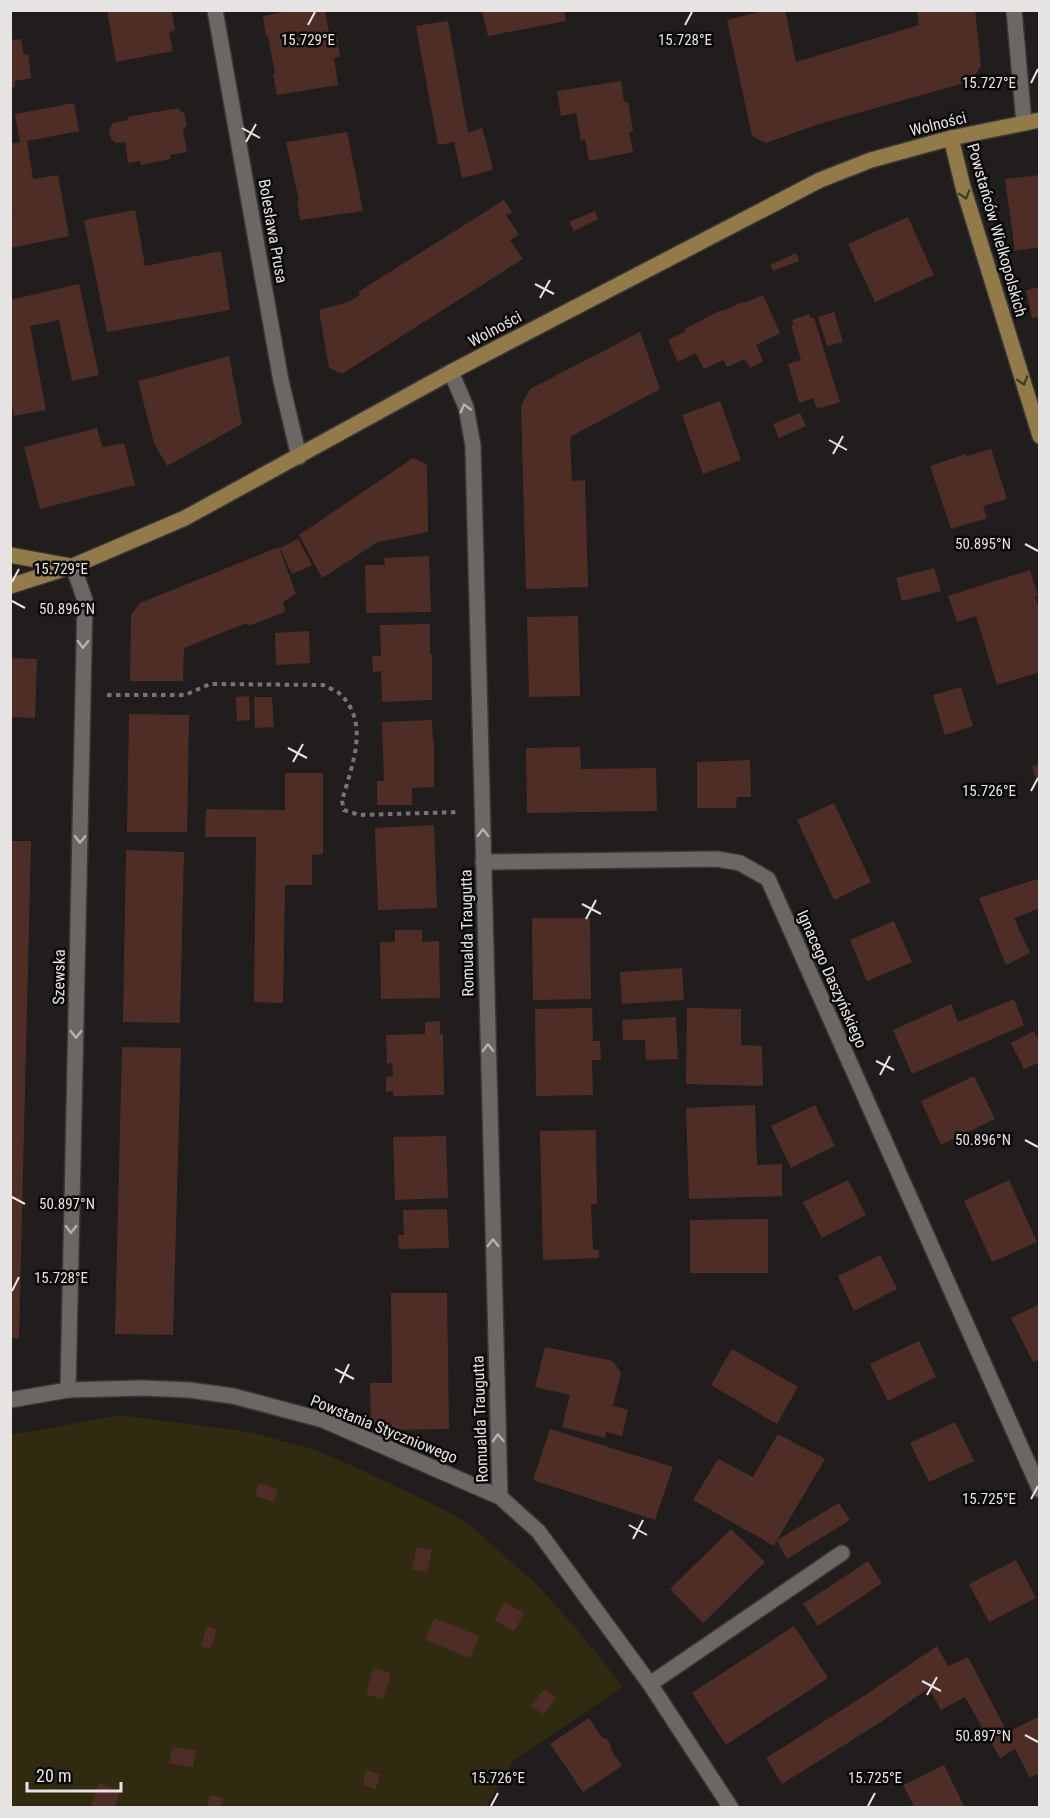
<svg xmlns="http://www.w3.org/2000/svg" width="1050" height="1818" font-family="'Roboto Condensed',sans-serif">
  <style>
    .green { fill: #2f2a10 }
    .building { fill: #4f2d27 }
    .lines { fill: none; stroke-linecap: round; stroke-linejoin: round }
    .lane-casing { stroke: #3a3837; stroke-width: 18 }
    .street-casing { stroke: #3a3837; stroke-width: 18 }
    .secondary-casing { stroke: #3a3837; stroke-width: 18 }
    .path { stroke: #777574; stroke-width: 4; stroke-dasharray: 4.5 4.5; stroke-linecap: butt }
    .lane { stroke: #6a6765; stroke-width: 15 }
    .street { stroke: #6a6765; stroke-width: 15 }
    .secondary { stroke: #937a49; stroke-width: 15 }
    .oneway { stroke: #473b25 }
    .oneway2 { stroke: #b4b2b1 }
    .ticks { fill: none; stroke: #e6e4e3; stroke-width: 2 }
    .labels { text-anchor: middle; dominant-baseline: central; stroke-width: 5; stroke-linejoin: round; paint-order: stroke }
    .street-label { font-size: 16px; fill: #e6e4e3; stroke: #090807 }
    .ticks-label { font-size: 15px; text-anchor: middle; fill: #e6e4e3; stroke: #090807; stroke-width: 5; stroke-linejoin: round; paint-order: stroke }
  </style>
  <rect width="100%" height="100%" fill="#201d1c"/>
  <path class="green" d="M 120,1415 L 249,1432 L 312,1449 L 353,1466 L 435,1505 L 469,1524 L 539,1587 L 581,1634 L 623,1687 L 513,1761 L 486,1807 L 11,1807 L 10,1434 L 34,1431 Z"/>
  <g class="building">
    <path d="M 107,10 L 166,10 L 172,13 L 175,29 L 169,33 L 173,51 L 116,62 Z"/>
    <path d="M 294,10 L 325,10 L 329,32 L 336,31 L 340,57 L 334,58 L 338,85 L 277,95 L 273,74 L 275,74 L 268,36 L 266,37 L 263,16 Z"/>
    <path d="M 564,10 L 566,21 L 488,36 L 482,11 Z"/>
    <path d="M 767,10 L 785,10 L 796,62 L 919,25 L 917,10 L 975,10 L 981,66 L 971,81 L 816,125 L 766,143 L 752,136 L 727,20 Z"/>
    <path d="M 448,21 L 468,133 L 482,128 L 487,145 L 493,170 L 462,178 L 454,142 L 438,145 L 416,26 Z"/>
    <path d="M 21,39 L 24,55 L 28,54 L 31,78 L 15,81 L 15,87 L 10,88 L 10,40 Z"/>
    <path d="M 621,81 L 624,102 L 628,102 L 633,131 L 629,132 L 633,152 L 589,161 L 585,139 L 581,140 L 576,113 L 561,116 L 557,91 Z"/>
    <path d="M 74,103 L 79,131 L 27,141 L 33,179 L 58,175 L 69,236 L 10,248 L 10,212 L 18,210 L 10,211 L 10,144 L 20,142 L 15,114 Z"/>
    <path d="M 179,108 L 179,110 L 184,113 L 187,125 L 183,130 L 187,152 L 170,155 L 171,159 L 141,165 L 140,161 L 128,163 L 125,142 L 116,143 L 111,139 L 109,129 L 113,123 L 128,120 L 127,117 Z"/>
    <path d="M 347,132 L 363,211 L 300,220 L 297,201 L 299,201 L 286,142 Z"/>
    <path d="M 1040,175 L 1040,247 L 1015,251 L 1005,179 Z"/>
    <path d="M 504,200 L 512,212 L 506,215 L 519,235 L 510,240 L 523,259 L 342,374 L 329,368 L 319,310 L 348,302 L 360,295 L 358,292 Z"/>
    <path d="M 135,210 L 145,266 L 221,251 L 230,310 L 107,332 L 84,220 Z"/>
    <path d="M 595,211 L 598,219 L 574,231 L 569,222 Z"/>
    <path d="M 908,217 L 934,275 L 875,302 L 848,244 Z"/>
    <path d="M 796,253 L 799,261 L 773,271 L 770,265 Z"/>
    <path d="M 79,284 L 99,375 L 72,381 L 59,320 L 30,326 L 46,410 L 14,416 L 10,396 L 10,300 Z"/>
    <path d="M 1040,287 L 1040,317 L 1032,318 L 1026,290 Z"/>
    <path d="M 763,295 L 780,333 L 756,345 L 763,361 L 750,368 L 745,359 L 727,367 L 723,360 L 704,369 L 696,353 L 678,362 L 668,340 L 686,331 L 685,329 L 721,310 L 722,311 L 743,302 L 744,303 Z"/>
    <path d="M 834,312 L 843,342 L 827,346 L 818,317 Z"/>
    <path d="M 809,314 L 811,318 L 814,318 L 840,402 L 817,409 L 813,398 L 799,403 L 788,364 L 801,360 L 791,325 L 794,324 L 792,320 Z"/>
    <path d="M 640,332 L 660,389 L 570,437 L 572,481 L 585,480 L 588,587 L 526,589 L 521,406 L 530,389 Z"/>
    <path d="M 229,356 L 242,424 L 167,466 L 154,443 L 138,381 Z"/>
    <path d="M 720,401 L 741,460 L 703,474 L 682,415 Z"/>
    <path d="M 800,413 L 806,426 L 779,438 L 773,424 Z"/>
    <path d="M 97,428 L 102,447 L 124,443 L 135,485 L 40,509 L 24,447 Z"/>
    <path d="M 991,449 L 1007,499 L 983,506 L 987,518 L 951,529 L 930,466 L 966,454 L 967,456 Z"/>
    <path d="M 413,458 L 427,465 L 428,532 L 378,542 L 322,578 L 299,535 Z"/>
    <path d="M 298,539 L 312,565 L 292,574 L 280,548 Z"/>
    <path d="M 279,547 L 296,594 L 283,602 L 285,612 L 248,626 L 247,623 L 231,629 L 184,648 L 183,681 L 130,681 L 131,615 L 140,603 Z"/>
    <path d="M 429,556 L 431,612 L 366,613 L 365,565 L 385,565 L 384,558 Z"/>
    <path d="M 934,568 L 941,591 L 902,601 L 896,578 Z"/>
    <path d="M 1030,570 L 1038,596 L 1035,597 L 1040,612 L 1040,672 L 997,685 L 976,616 L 957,622 L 948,596 Z"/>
    <path d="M 578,616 L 580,696 L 529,697 L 527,617 Z"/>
    <path d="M 430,624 L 430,655 L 432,654 L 432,700 L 382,702 L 381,671 L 373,672 L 372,656 L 381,656 L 380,625 Z"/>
    <path d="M 309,631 L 310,663 L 276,665 L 275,633 Z"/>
    <path d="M 10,658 L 37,659 L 35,718 L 10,717 Z"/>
    <path d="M 961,687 L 973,726 L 945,735 L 933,695 Z"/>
    <path d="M 249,696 L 250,720 L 237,721 L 236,697 Z"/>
    <path d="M 254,697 L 272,697 L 274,727 L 255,728 Z"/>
    <path d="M 129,714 L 189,715 L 187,832 L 127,832 Z"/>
    <path d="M 432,720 L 433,742 L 434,742 L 434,787 L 412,788 L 412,805 L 377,805 L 377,781 L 384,781 L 382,722 Z"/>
    <path d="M 580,747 L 581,769 L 656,768 L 657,811 L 527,813 L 526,748 Z"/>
    <path d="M 750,760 L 751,797 L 737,797 L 736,808 L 697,808 L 697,762 Z"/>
    <path d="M 1040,764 L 1040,787 L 1039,787 L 1032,767 Z"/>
    <path d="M 285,773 L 323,773 L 323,854 L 312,855 L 312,885 L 285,885 L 283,1003 L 254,1002 L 256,837 L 205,837 L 206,809 L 285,810 Z"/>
    <path d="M 834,803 L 871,882 L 834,900 L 797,820 Z"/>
    <path d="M 434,825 L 437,908 L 378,910 L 375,828 Z"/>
    <path d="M 10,841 L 31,841 L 19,1338 L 10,1338 Z"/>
    <path d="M 126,850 L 184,852 L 180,1023 L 123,1022 Z"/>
    <path d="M 1037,879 L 1040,887 L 1040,908 L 1014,918 L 1030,953 L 1006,965 L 979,898 Z"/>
    <path d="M 532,918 L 590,918 L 591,999 L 533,1000 Z"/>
    <path d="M 894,921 L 912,962 L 867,981 L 850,940 Z"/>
    <path d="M 395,930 L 422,930 L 422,942 L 439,941 L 440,998 L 381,999 L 380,942 L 395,942 Z"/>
    <path d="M 682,968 L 684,1000 L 622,1004 L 620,972 Z"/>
    <path d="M 1014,999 L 1024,1025 L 912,1074 L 893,1030 L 951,1004 L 958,1022 Z"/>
    <path d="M 592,1008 L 593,1041 L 600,1041 L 601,1060 L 592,1060 L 593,1095 L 536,1096 L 535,1009 Z"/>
    <path d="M 687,1008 L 741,1009 L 741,1045 L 762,1046 L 763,1086 L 686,1084 Z"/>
    <path d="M 676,1017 L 678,1059 L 646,1060 L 645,1040 L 623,1040 L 622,1020 Z"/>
    <path d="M 440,1021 L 440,1034 L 443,1034 L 444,1095 L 393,1096 L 393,1091 L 386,1092 L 386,1077 L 393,1076 L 392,1063 L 387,1064 L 386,1035 L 425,1034 L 425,1022 Z"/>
    <path d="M 1034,1031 L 1040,1043 L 1040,1062 L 1024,1069 L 1011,1043 Z"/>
    <path d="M 122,1047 L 181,1048 L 173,1335 L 115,1334 Z"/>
    <path d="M 974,1076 L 995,1119 L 941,1145 L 921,1101 Z"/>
    <path d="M 755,1105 L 757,1165 L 782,1164 L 782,1196 L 689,1199 L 686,1108 Z"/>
    <path d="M 815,1105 L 835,1146 L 791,1168 L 771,1126 Z"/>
    <path d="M 596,1130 L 597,1204 L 591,1204 L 593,1250 L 599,1250 L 599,1258 L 543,1260 L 540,1131 Z"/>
    <path d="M 446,1136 L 448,1198 L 395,1200 L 393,1137 Z"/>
    <path d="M 848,1180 L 866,1215 L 822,1238 L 803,1202 Z"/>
    <path d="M 1009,1180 L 1037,1242 L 992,1262 L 964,1201 Z"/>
    <path d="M 447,1209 L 449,1248 L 399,1249 L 398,1235 L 404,1235 L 403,1210 Z"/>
    <path d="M 768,1219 L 768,1273 L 690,1273 L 690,1220 Z"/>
    <path d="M 880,1255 L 897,1289 L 854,1311 L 838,1276 Z"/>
    <path d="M 391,1293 L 447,1293 L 449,1429 L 391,1430 L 391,1424 L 371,1424 L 370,1383 L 392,1383 Z"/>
    <path d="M 1040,1304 L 1040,1359 L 1033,1362 L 1011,1318 Z"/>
    <path d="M 919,1341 L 936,1377 L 888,1401 L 870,1364 Z"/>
    <path d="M 545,1347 L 613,1361 L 621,1373 L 613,1406 L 628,1410 L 622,1436 L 606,1432 L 605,1438 L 562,1427 L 570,1395 L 535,1387 Z"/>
    <path d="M 732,1349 L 798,1387 L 777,1424 L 711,1385 Z"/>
    <path d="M 955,1422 L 974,1461 L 929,1482 L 910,1443 Z"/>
    <path d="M 550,1429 L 673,1467 L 655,1520 L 533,1480 Z"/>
    <path d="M 778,1434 L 825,1459 L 777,1540 L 839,1503 L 850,1520 L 787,1559 L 777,1541 L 774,1546 L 693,1500 L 718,1459 L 753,1477 Z"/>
    <path d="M 259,1483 L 278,1489 L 274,1502 L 255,1496 Z"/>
    <path d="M 731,1529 L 765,1562 L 703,1623 L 670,1589 Z"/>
    <path d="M 417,1547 L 432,1550 L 427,1572 L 412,1569 Z"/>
    <path d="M 1016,1560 L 1036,1598 L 989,1622 L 969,1584 Z"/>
    <path d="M 868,1561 L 882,1583 L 818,1626 L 803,1604 Z"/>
    <path d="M 505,1602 L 524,1613 L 514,1631 L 494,1620 Z"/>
    <path d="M 434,1618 L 479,1636 L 470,1658 L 425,1640 Z"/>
    <path d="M 207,1626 L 217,1629 L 211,1649 L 201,1646 Z"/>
    <path d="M 794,1626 L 828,1678 L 726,1745 L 692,1693 Z"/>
    <path d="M 937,1646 L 948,1666 L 968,1657 L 1007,1732 L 1040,1716 L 1040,1773 L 1030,1778 L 1015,1749 L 1000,1758 L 965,1697 L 941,1710 L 929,1688 L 881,1722 L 782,1784 L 766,1758 L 864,1696 Z"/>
    <path d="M 373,1668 L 391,1673 L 383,1699 L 366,1694 Z"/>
    <path d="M 544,1689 L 556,1698 L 544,1715 L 531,1706 Z"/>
    <path d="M 589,1718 L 602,1738 L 607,1739 L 611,1746 L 611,1750 L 622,1766 L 583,1792 L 550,1744 Z"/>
    <path d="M 173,1746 L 196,1751 L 193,1767 L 169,1763 Z"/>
    <path d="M 944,1765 L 965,1808 L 915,1808 L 903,1785 Z"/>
    <path d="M 366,1770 L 380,1774 L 376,1789 L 363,1785 Z"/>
    <path d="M 99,1783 L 120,1791 L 114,1808 L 90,1808 Z"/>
    <path d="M 210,1795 L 223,1798 L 221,1808 L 207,1808 Z"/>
  </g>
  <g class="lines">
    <g class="lane-casing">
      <path id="lane" d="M 650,1684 L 842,1553"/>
    </g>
    <g class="street-casing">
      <g id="street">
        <path d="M 215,10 L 281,381 L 299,457"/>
        <path d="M 1014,10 L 1024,123"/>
        <path d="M 451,372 L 466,407 L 473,446 L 500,1497"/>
        <path d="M 483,862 L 717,859 L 740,863 L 768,879 L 1040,1490"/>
        <path d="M 68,1390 L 85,600 L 73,566"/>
        <path d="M 10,1400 L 68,1390 L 143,1388 L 189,1390 L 233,1396 L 323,1420 L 500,1497 L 538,1531 L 650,1684 L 731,1808"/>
      </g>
    </g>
    <g class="secondary-casing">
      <g id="secondary">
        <path d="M 951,138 L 963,187 L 1040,436"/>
        <path d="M 10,555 L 70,566"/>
        <path d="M 10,586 L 73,566 L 185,518 L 451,372 L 820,180 L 871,160 L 951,138 L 1040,120"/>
      </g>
    </g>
    <path class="path" d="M 107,695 L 185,695 L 210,684 L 323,685 C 328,688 336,690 340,694 C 371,723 351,767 342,801 L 344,810 L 359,815 L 460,812"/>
    <use href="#lane" class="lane"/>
    <use href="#street" class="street"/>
    <use href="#secondary" class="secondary"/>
  </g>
  <defs><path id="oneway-chevron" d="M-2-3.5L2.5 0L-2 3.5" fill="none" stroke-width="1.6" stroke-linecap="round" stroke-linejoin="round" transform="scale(1.5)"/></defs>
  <g class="oneway">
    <use href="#oneway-chevron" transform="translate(965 195) rotate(73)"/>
    <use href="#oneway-chevron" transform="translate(1023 381) rotate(73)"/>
  </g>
  <g class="oneway2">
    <use href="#oneway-chevron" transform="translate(465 408) rotate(-106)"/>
    <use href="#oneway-chevron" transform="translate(83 644) rotate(91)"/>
    <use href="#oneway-chevron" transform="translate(483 833) rotate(-91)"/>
    <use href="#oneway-chevron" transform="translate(80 839) rotate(91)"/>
    <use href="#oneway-chevron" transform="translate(76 1034) rotate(91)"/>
    <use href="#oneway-chevron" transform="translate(488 1048) rotate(-91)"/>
    <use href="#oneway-chevron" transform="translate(71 1229) rotate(91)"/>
    <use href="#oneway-chevron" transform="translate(493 1243) rotate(-91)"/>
    <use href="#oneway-chevron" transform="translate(498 1438) rotate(-92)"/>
  </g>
  <path class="ticks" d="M 308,25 L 315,12M 685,25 L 692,12M 1031,83 L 1038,69M 242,128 L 260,138M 246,142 L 256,124M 535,284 L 554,294M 540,298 L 550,280M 829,440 L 847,450M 833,454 L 843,436M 1025,544 L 1038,551M 12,582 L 19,569M 12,601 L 25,608M 288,748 L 307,758M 293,762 L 303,744M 1031,791 L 1038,778M 582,904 L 601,914M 586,919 L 596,900M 876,1061 L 894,1070M 880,1075 L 890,1056M 1025,1140 L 1038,1147M 12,1197 L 25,1204M 12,1291 L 19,1277M 335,1369 L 354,1379M 340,1383 L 349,1364M 1031,1499 L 1038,1486M 629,1525 L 647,1535M 633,1539 L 643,1520M 922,1681 L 941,1691M 927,1695 L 937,1677M 1025,1735 L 1038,1742M 491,1806 L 498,1793M 868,1806 L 875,1793"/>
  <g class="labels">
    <g class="street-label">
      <text transform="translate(938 124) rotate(-14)">Wolności</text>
      <text transform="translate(997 230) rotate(74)">Powstańców Wielkopolskich</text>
      <text transform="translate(273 231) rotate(80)">Bolesława Prusa</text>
      <text transform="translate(495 329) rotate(-28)">Wolności</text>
      <text transform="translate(467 933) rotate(-91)">Romualda Traugutta</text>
      <text transform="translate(59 977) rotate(-89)">Szewska</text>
      <text transform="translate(832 979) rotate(66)">Ignacego Daszyńskiego</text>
      <text transform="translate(480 1419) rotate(-92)">Romualda Traugutta</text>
      <text transform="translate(384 1429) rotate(22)">Powstania Styczniowego</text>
    </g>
  </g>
  <g class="ticks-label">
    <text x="308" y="45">15.729°E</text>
    <text x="685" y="45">15.728°E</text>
    <text x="989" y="88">15.727°E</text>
    <text x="983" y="549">50.895°N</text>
    <text x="61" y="574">15.729°E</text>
    <text x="67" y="614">50.896°N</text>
    <text x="989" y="796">15.726°E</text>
    <text x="983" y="1145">50.896°N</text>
    <text x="67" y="1209">50.897°N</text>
    <text x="61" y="1283">15.728°E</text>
    <text x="989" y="1504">15.725°E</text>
    <text x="983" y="1741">50.897°N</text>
    <text x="498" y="1783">15.726°E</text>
    <text x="875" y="1783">15.725°E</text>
  </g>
  <rect width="1050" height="1818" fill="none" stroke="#e6e4e3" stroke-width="24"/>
  <path d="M27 1782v9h94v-9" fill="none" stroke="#e6e4e3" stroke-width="3"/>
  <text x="36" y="1782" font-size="18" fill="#e6e4e3" stroke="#090807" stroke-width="4.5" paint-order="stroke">20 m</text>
</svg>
